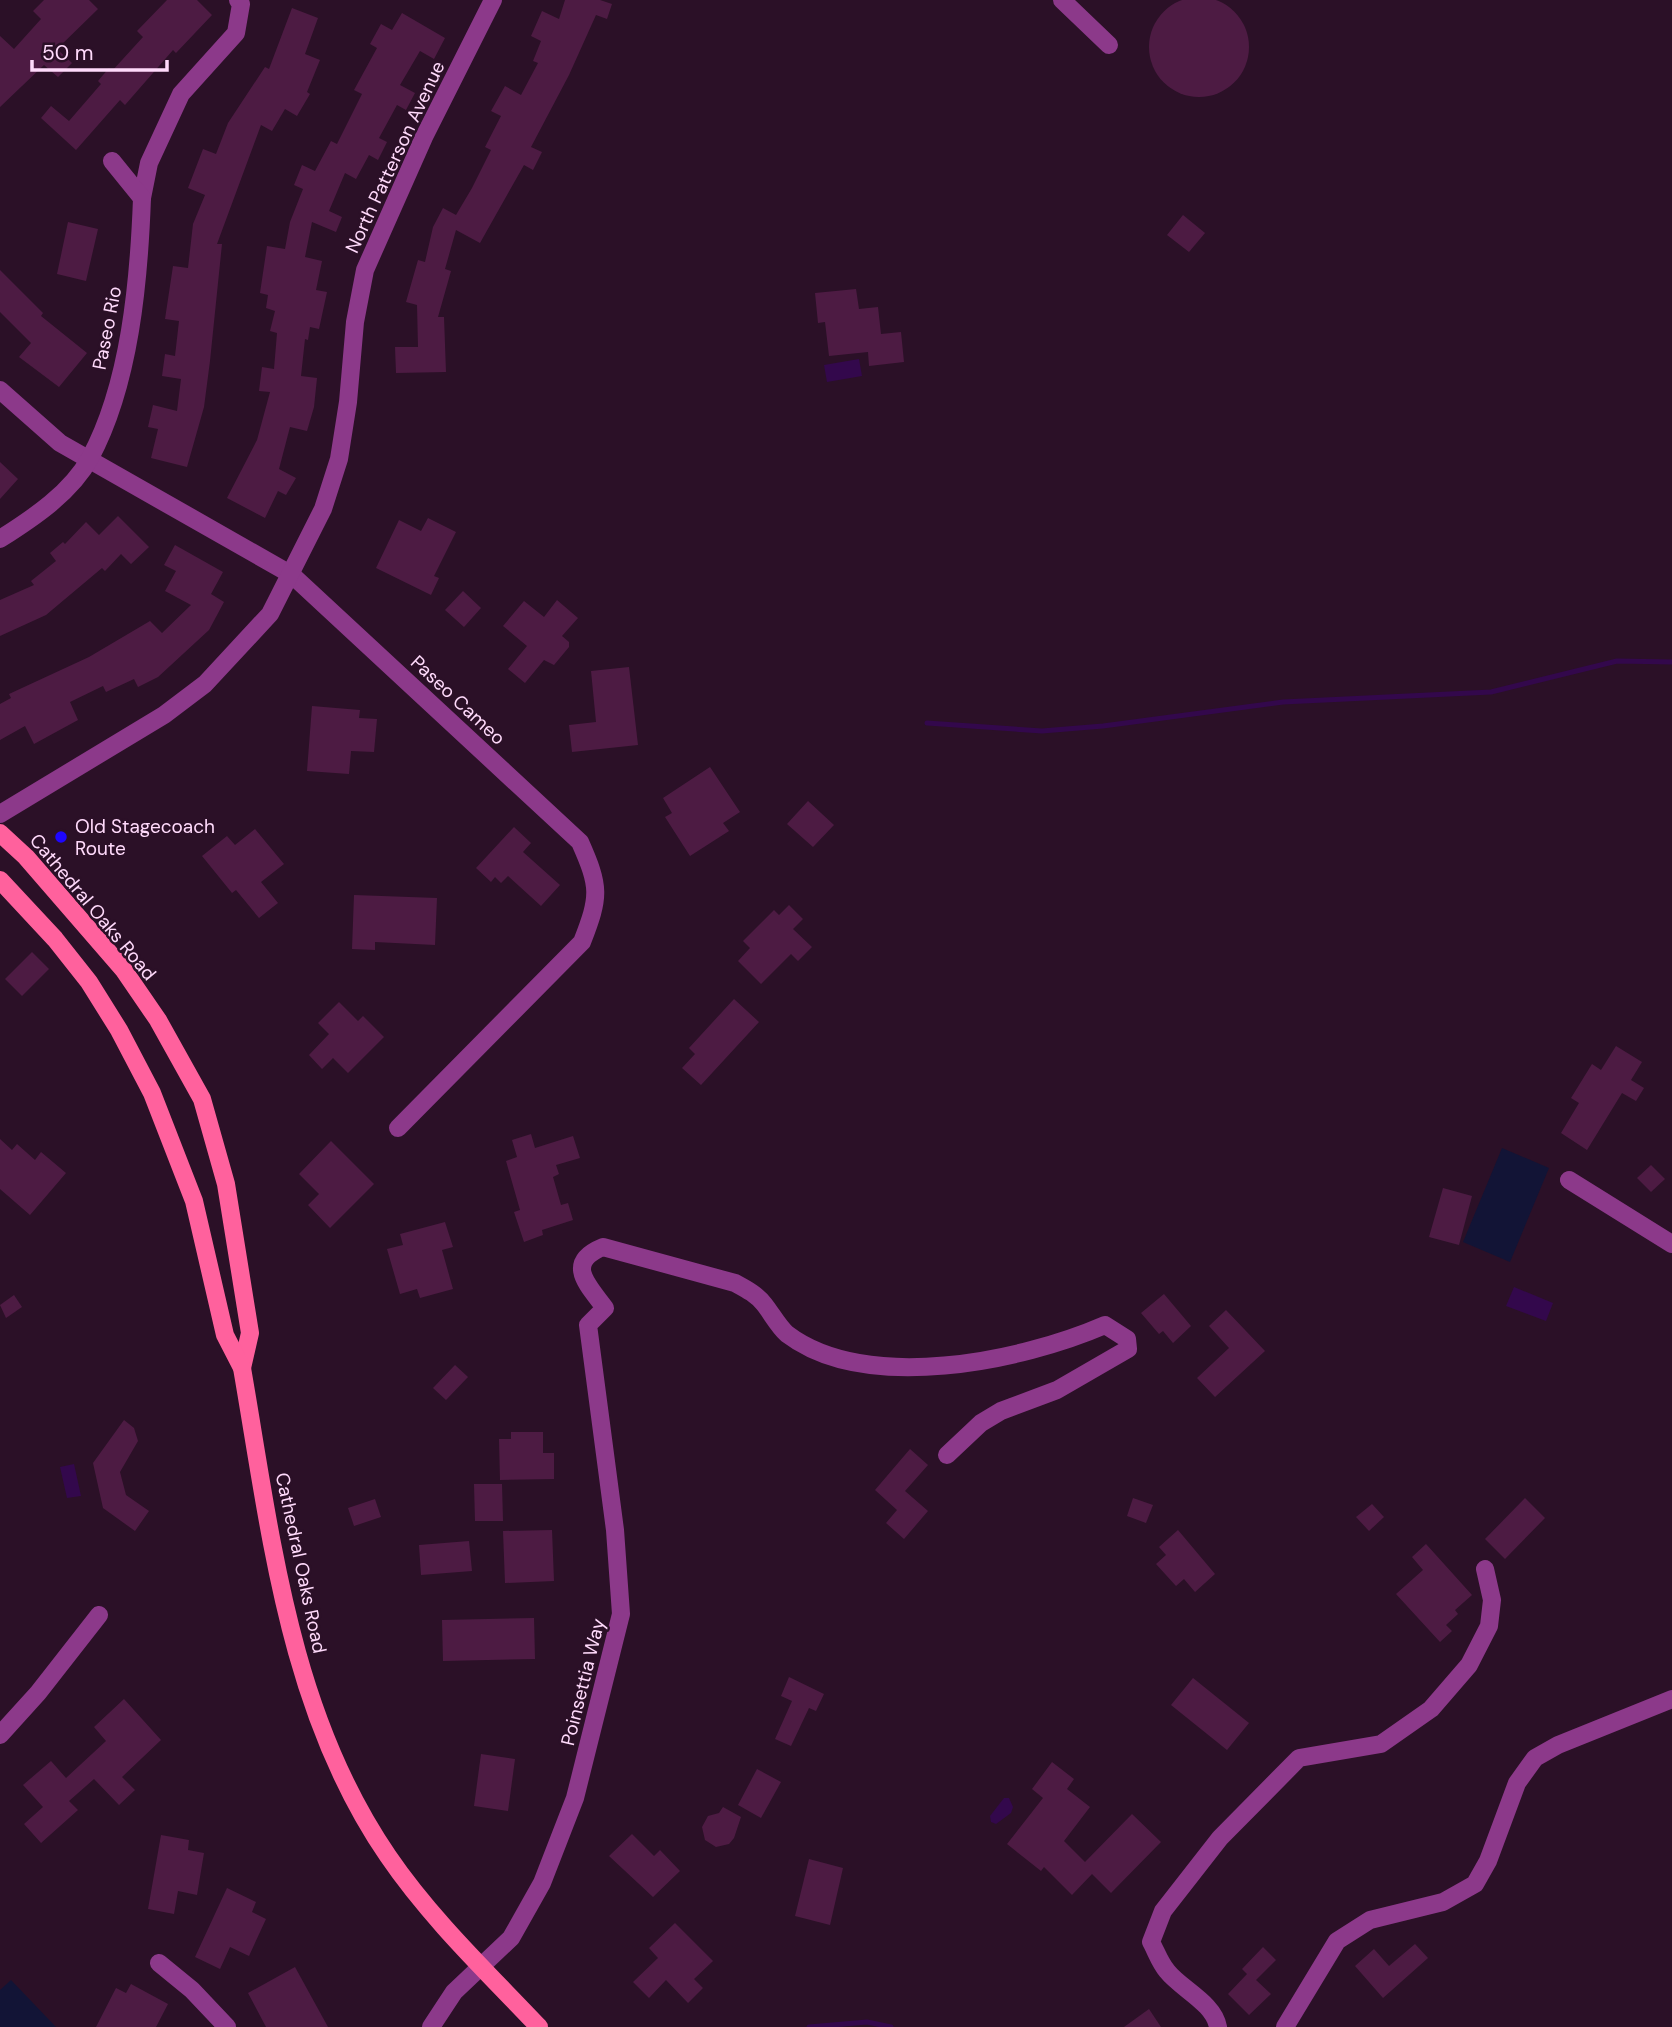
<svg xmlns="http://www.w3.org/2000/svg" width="1672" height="2027" font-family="'DM Sans',sans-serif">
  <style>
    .green { fill: #121436 }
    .water { fill: #33084c }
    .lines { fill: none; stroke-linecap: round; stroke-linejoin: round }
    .stream { stroke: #33084c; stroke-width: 5 }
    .building { fill: #4d1b43 }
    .minor { stroke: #8c398a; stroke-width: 18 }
    .major { stroke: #ff619d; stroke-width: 18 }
    .poi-dot { fill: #1e06ff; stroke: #2b1027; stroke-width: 2.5 }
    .labels { text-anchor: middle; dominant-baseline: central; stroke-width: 5; stroke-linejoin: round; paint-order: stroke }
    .street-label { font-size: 19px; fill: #ffdafb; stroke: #2b1027 }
    .poi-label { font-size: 19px; fill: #ffdafb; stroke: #2b1027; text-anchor: start }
  </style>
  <rect width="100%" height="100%" fill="#2b1027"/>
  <g class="green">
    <path d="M 1502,1148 L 1549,1168 L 1510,1262 L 1463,1242 Z"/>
    <path d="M 11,1980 L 56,2027 L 0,2027 L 0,1990 Z"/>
  </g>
  <g class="water">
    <path d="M 859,359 L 862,376 L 827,382 L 824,365 Z"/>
    <path d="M 1514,1287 L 1553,1303 L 1546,1321 L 1506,1306 Z"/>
    <path d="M 74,1464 L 81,1496 L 67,1498 L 60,1467 Z"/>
    <path d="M 1004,1798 L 1009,1798 L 1013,1807 L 1011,1813 L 996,1824 L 991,1822 L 990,1816 Z"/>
  </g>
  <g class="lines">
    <g class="stream">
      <path d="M 927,723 L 1042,731 L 1103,726 L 1283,702 L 1491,692 L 1617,661 L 1672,662"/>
      <path d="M 809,2027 L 867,2022 L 891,2027"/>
    </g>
  </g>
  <g class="building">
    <circle cx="1199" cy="47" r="50"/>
    <path d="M 44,0 L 89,0 L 98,9 L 57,49 L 72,63 L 58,77 L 44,65 L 0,107 L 0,36 L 14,49 L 41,19 L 33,11 Z"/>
    <path d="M 167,0 L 197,0 L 212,15 L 176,53 L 173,50 L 125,105 L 120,100 L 76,150 L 41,118 L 51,106 L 69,121 L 101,84 L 98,81 L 109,68 L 112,71 L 143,37 L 137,31 Z"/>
    <path d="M 565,0 L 600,0 L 612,4 L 607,19 L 596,15 L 569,75 L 531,147 L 542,152 L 533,170 L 524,165 L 480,243 L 456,230 L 445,269 L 451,271 L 438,317 L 444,317 L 446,372 L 396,373 L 395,347 L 418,347 L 417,305 L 406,302 L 418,260 L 425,262 L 433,227 L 443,208 L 456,215 L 472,188 L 491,150 L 485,147 L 501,116 L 491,111 L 505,86 L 521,95 L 538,63 L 533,61 L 541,41 L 531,36 L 542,11 L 559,19 Z"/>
    <path d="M 292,8 L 318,18 L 305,54 L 320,60 L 307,92 L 310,94 L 297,116 L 285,109 L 272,131 L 261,125 L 217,244 L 222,244 L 210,361 L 204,407 L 187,467 L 151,458 L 158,429 L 148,427 L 153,405 L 177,411 L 181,379 L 162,376 L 165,354 L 175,356 L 179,321 L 165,319 L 173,266 L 188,268 L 193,224 L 205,195 L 188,188 L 203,149 L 216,154 L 228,123 L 265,67 L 269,69 Z"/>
    <path d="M 402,13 L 445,38 L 434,59 L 420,51 L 400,85 L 415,93 L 406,110 L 397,105 L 379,138 L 387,142 L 378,160 L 369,155 L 356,179 L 345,173 L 329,211 L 342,217 L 336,232 L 312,222 L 305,257 L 322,261 L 316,290 L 327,292 L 319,329 L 310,327 L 308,340 L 305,339 L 301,376 L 317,378 L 314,407 L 307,431 L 290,427 L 279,469 L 296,478 L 286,495 L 278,491 L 265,518 L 227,498 L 257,440 L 270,392 L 259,391 L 262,367 L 274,369 L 277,333 L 270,331 L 275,311 L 266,308 L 268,295 L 260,293 L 267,246 L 285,249 L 290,222 L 303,189 L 294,185 L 302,165 L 315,171 L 331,141 L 337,144 L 362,94 L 354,90 L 377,48 L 370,44 L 381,24 L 392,30 Z"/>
    <path d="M 1183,215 L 1205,233 L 1189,252 L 1167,235 Z"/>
    <path d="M 68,222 L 98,229 L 86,281 L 57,274 Z"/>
    <path d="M 0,270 L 43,313 L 41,316 L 87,353 L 59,387 L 19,357 L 31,343 L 0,312 Z"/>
    <path d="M 856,289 L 859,309 L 878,307 L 881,334 L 901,332 L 904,362 L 869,366 L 868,352 L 829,356 L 825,322 L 818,323 L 815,293 Z"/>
    <path d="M 0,462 L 18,479 L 0,499 Z"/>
    <path d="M 118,516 L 149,547 L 131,564 L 121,554 L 105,571 L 102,568 L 46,615 L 0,636 L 0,600 L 34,585 L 31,581 L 56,561 L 50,553 L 63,542 L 65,544 L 86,522 L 99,535 Z"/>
    <path d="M 428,518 L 456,532 L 434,576 L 439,578 L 431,595 L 376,568 L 399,520 L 421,531 Z"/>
    <path d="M 175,545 L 223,572 L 211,594 L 224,602 L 209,630 L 158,677 L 138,687 L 134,679 L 106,692 L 103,686 L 70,702 L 78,720 L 34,744 L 25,726 L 0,740 L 0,704 L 11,698 L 9,694 L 89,657 L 150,621 L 162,633 L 191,605 L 165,591 L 176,571 L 164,565 Z"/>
    <path d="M 463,591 L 481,608 L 464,627 L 445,610 Z"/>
    <path d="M 557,600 L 578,618 L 562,636 L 569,642 L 569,647 L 554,665 L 544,660 L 525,683 L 508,669 L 527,646 L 503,626 L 524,601 L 544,617 Z"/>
    <path d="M 629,667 L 638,745 L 572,752 L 569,725 L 596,722 L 591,671 Z"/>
    <path d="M 312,706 L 360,710 L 359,718 L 377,719 L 374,752 L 351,751 L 349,774 L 307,771 Z"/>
    <path d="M 710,767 L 740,812 L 723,823 L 729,831 L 690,856 L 665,817 L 672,813 L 663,798 Z"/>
    <path d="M 808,801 L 834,825 L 813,847 L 787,824 Z"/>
    <path d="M 514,827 L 531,843 L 523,852 L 560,885 L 541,906 L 508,876 L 501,883 L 495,877 L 491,882 L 476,868 Z"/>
    <path d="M 255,829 L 284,864 L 261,882 L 278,903 L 259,918 L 236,890 L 232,893 L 202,856 L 227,836 L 235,845 Z"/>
    <path d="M 354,895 L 437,898 L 435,945 L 375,942 L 375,950 L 352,949 Z"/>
    <path d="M 789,905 L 803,919 L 793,929 L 812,947 L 798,961 L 791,954 L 761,984 L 738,961 L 750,948 L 743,941 L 774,910 L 779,915 Z"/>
    <path d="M 32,952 L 49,969 L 22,996 L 5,979 Z"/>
    <path d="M 734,999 L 759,1022 L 701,1085 L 682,1068 L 695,1054 L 689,1048 Z"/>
    <path d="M 339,1002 L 358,1021 L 363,1016 L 384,1037 L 348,1073 L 333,1058 L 322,1069 L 309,1055 L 329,1034 L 318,1023 Z"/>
    <path d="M 1616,1046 L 1642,1062 L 1631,1080 L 1644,1088 L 1636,1101 L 1622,1093 L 1587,1150 L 1561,1133 L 1579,1103 L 1571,1098 L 1592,1064 L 1601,1070 Z"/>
    <path d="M 531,1134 L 535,1148 L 573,1136 L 580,1158 L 556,1165 L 559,1174 L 553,1177 L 561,1205 L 568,1203 L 573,1220 L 542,1230 L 543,1235 L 524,1242 L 514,1212 L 520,1210 L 506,1161 L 517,1157 L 512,1140 Z"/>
    <path d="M 0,1139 L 12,1150 L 17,1144 L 35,1160 L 41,1152 L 66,1173 L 30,1215 L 0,1189 Z"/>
    <path d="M 331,1141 L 374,1184 L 330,1228 L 308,1205 L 319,1194 L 299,1174 Z"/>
    <path d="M 1651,1165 L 1665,1179 L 1651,1192 L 1637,1178 Z"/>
    <path d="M 1443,1188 L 1472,1196 L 1459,1245 L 1429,1237 Z"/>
    <path d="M 445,1222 L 453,1247 L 442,1250 L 453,1289 L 420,1298 L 417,1289 L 400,1294 L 387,1249 L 403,1245 L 400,1234 Z"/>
    <path d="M 1164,1294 L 1191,1326 L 1173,1343 L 1163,1331 L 1159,1334 L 1141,1313 Z"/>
    <path d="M 14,1295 L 22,1307 L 6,1318 L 0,1305 Z"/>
    <path d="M 1226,1310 L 1265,1351 L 1215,1397 L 1197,1378 L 1229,1348 L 1209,1326 Z"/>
    <path d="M 455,1365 L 468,1377 L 446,1400 L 433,1388 Z"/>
    <path d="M 124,1420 L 134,1428 L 138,1441 L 120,1472 L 126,1495 L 149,1511 L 135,1531 L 103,1508 L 93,1463 Z"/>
    <path d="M 511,1432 L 543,1432 L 543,1453 L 554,1453 L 554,1479 L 500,1480 L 499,1439 L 511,1439 Z"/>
    <path d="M 910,1449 L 928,1465 L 905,1491 L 928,1511 L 904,1539 L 886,1523 L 897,1510 L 875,1490 Z"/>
    <path d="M 474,1484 L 502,1484 L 503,1521 L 475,1521 Z"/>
    <path d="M 1133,1498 L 1153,1505 L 1146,1523 L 1127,1516 Z"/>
    <path d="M 1525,1498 L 1545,1518 L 1505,1559 L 1485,1539 Z"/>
    <path d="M 375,1499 L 381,1517 L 354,1526 L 348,1508 Z"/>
    <path d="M 1372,1504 L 1384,1517 L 1369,1531 L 1356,1517 Z"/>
    <path d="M 552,1530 L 554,1581 L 505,1583 L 503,1531 Z"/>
    <path d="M 1178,1530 L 1215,1574 L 1195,1592 L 1184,1579 L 1176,1586 L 1156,1564 L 1166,1555 L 1159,1547 Z"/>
    <path d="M 469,1541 L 472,1571 L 421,1575 L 419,1545 Z"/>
    <path d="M 1426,1544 L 1472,1595 L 1455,1610 L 1458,1614 L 1446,1625 L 1452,1631 L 1440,1642 L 1396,1594 L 1423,1570 L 1412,1557 Z"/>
    <path d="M 534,1618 L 535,1659 L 443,1661 L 442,1620 Z"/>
    <path d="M 789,1677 L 824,1694 L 816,1711 L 809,1708 L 791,1746 L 775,1739 L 792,1701 L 781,1696 Z"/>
    <path d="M 1193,1678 L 1249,1723 L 1227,1750 L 1171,1705 Z"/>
    <path d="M 124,1699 L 161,1740 L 122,1777 L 135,1790 L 119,1805 L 94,1779 L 69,1801 L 78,1810 L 41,1843 L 24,1824 L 43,1807 L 23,1785 L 51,1761 L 66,1778 L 106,1741 L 94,1727 Z"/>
    <path d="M 481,1754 L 515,1759 L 508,1811 L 474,1806 Z"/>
    <path d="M 1052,1762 L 1074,1779 L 1067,1789 L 1090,1807 L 1064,1841 L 1085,1862 L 1132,1814 L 1161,1842 L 1111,1893 L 1092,1874 L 1072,1895 L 1044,1867 L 1041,1871 L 1007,1844 L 1043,1798 L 1032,1789 Z"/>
    <path d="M 757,1769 L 781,1782 L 761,1818 L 738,1805 Z"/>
    <path d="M 723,1807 L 741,1817 L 734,1838 L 729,1844 L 716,1847 L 705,1840 L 702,1827 L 708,1816 L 719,1813 Z"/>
    <path d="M 632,1834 L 654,1856 L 660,1850 L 680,1871 L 653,1897 L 609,1856 Z"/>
    <path d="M 161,1835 L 189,1840 L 188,1850 L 204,1853 L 197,1895 L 178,1891 L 174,1914 L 148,1909 Z"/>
    <path d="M 809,1859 L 843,1868 L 830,1925 L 795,1916 Z"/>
    <path d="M 227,1888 L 256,1902 L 252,1912 L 266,1919 L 249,1956 L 230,1947 L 220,1969 L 195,1957 Z"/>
    <path d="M 675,1923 L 713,1961 L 694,1979 L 703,1988 L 688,2003 L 666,1980 L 649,1998 L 633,1982 L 658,1958 L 649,1948 Z"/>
    <path d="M 1415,1944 L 1428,1958 L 1383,1998 L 1355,1966 L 1374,1949 L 1389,1966 Z"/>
    <path d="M 1263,1947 L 1276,1960 L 1256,1980 L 1271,1994 L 1249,2015 L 1228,1994 L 1247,1974 L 1242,1969 Z"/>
    <path d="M 295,1967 L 328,2027 L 266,2027 L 248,1993 Z"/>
    <path d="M 131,1984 L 168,2004 L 156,2027 L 96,2027 L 116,1988 L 126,1993 Z"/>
    <path d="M 1149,2009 L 1161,2027 L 1124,2027 Z"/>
  </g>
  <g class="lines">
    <g class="minor">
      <path d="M 1062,0 L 1109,45"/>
      <path d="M 142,198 L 149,163 L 181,94 L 236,33 L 241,4 L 238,0"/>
      <path d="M 0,390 L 60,443 L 292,575 L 580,842 C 600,887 600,896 582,942 L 398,1128"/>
      <path d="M 0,539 C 33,518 71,493 90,458 C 130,384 139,281 142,198 L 112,161"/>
      <path d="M 0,814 L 164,715 L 205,684 L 270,614 L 323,509 L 339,459 L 348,402 L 355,322 L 365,270 L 424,137 L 493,0"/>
      <path d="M 1569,1180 L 1672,1244"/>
      <path d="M 0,1735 L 38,1693 L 99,1615"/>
      <path d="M 159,1963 L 192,1990 L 227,2027"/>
      <path d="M 431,2027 L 454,1992 L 511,1938 L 542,1883 L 575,1798 L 621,1614 L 615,1530 L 588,1325 L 605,1308 C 588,1285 564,1263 603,1247 L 735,1283 C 746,1289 756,1294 764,1304 C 772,1314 778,1326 787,1334 C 866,1394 1022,1361 1105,1325 L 1127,1339 L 1128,1349 L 1057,1390 L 1001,1411 L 981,1423 L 947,1455"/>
      <path d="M 1218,2027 C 1214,2003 1181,1989 1167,1971 C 1160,1963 1156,1951 1151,1942 L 1163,1911 L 1220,1838 L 1299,1758 L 1381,1744 L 1431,1709 L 1469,1665 L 1489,1626 L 1492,1600 L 1485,1569"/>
      <path d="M 1285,2027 L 1337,1941 L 1370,1920 L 1443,1902 L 1475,1884 L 1488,1861 L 1517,1783 L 1535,1758 L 1558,1745 L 1672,1699"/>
    </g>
    <g class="major">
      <path d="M 0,833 L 26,857 L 123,969 L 158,1020 L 202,1099 L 226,1184 L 250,1333 L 242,1368"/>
      <path d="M 0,880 L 55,939 L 89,982 L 119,1030 L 152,1093 L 194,1201 L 225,1335 L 242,1368 C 271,1535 289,1712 388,1856 C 431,1919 487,1972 539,2027"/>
    </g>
  </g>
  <circle class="poi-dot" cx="61" cy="837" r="7"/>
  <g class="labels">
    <g class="street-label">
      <text transform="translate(395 157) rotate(-65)">North Patterson Avenue</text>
      <text transform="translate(107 328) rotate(-79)">Paseo Rio</text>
      <text transform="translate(458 700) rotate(43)">Paseo Cameo</text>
      <text transform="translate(93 907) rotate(50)">Cathedral Oaks Road</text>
      <text transform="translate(301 1563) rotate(78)">Cathedral Oaks Road</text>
      <text transform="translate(583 1682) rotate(-76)">Poinsettia Way</text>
    </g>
    <g class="poi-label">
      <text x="75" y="826">Old Stagecoach<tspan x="75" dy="22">Route</tspan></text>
    </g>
  </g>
  <path d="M32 60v10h135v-10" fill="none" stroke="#ffdafb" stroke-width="3.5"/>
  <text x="42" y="60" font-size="21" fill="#ffdafb" stroke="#2b1027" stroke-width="5" paint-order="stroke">50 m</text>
</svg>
